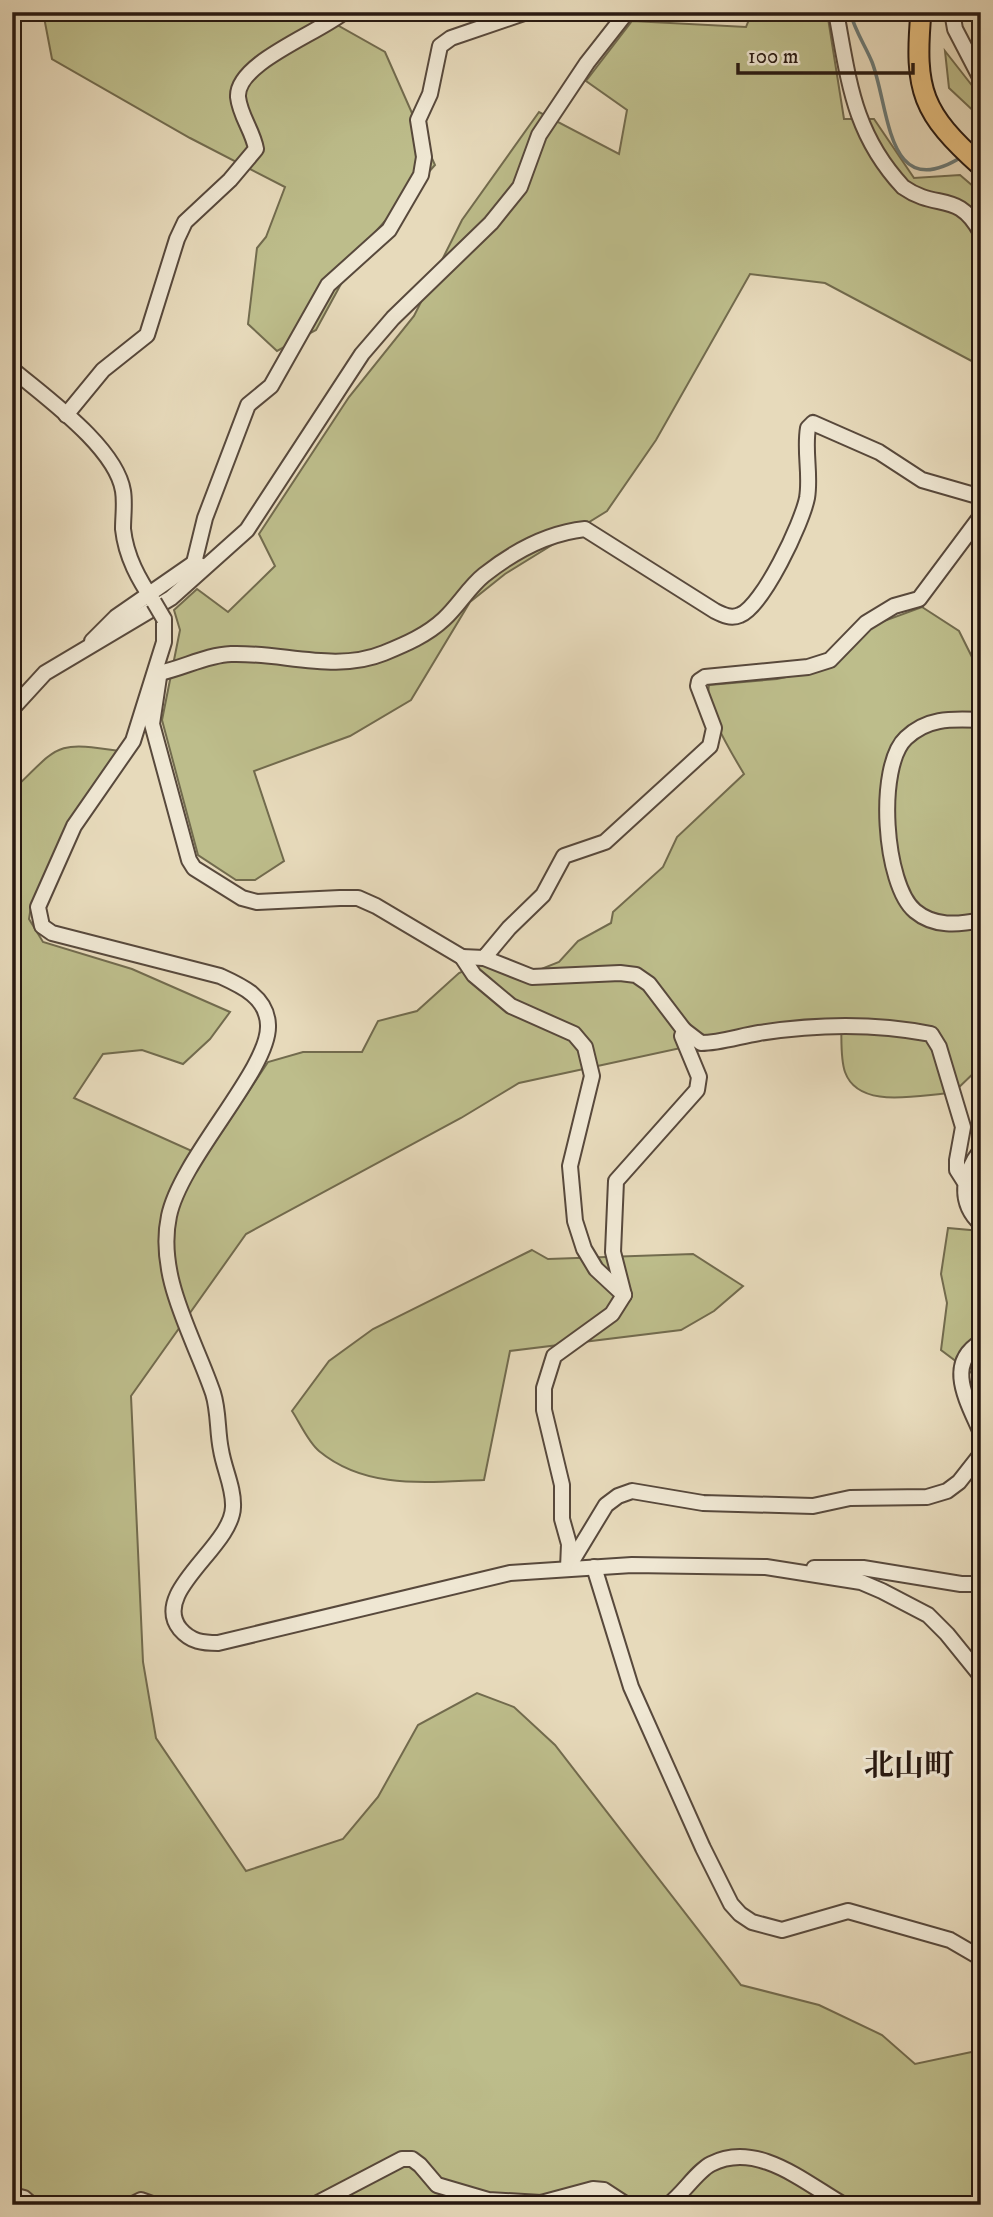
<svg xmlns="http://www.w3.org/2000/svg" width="993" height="2217" font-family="'IM FELL DW Pica','Noto Serif JP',serif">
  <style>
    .green { fill: #bdbd8b; stroke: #726b4e; stroke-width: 2 }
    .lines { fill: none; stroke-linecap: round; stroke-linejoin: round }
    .stream { stroke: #6b7975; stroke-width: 3.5 }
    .minor-casing { stroke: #58493c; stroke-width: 18 }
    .major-casing { stroke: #281911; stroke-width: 23 }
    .minor { stroke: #efe7d3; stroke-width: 14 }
    .major { stroke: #e4bd7e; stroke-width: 19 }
    .minor-bridge-casing { stroke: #58493c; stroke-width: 18; stroke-linecap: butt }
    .minor-bridge { stroke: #efe7d3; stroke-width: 14 }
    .labels { text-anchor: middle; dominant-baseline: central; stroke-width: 6; stroke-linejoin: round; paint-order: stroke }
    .quarter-label { font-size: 30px; font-weight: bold; fill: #281911; stroke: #efe7d3 }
  </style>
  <rect width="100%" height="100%" fill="#e7dabb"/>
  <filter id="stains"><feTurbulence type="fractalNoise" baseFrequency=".00286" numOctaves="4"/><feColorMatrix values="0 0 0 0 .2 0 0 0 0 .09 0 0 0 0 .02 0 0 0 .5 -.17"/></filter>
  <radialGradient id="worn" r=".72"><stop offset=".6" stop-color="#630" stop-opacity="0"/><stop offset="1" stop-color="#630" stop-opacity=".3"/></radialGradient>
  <g class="green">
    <path d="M 43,12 L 314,12 L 385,52 L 435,165 L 360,249 L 316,330 L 277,351 L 248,324 L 257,248 L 266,237 L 285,187 L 190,138 L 52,59 Z"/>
    <path d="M 752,12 L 797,12 L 828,18 L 844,119 L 874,119 L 914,178 L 960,175 L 981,193 L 981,366 L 825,283 L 750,274 L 656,440 L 607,511 L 505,574 L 470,602 L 411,700 L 350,736 L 254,771 L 284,861 L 255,880 L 236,880 L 198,855 L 162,720 L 180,630 L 174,610 L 197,589 L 228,612 L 275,566 L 259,534 L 349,397 L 414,316 L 462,220 L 539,112 L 619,154 L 627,110 L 586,81 L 632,21 L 746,27 Z"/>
    <path d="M 945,51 L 981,97 L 981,118 L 949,88 Z"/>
    <path d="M 922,607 L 959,631 L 976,665 L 981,664 L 981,1066 L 953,1093 C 921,1094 859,1111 845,1072 C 840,1058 842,1038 841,1023 L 782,1026 L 519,1083 L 461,1118 L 246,1234 L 131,1396 L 143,1662 L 156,1738 L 246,1871 L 343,1839 L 378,1797 L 418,1725 L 477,1693 L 514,1707 L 555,1745 L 741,1985 L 819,2005 L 882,2035 L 915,2064 L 981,2050 L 981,2205 L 12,2205 L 12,791 C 60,745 53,741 120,751 L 31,906 L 29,919 L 43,942 L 132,969 L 230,1012 L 210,1039 L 183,1064 L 142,1050 L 103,1054 L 74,1098 L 205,1157 L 268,1062 L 303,1052 L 362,1052 L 378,1021 L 417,1011 L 459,973 L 479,964 L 519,978 L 559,962 L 578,941 L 611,923 L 613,912 L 663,867 L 677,837 L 744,774 C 731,752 704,710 709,685 L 777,679 L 832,667 L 873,625 Z"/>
    <path d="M 948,1228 L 981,1231 L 981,1380 L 941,1350 L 947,1303 L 941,1274 Z"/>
    <path d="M 532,1250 L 548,1259 L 693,1254 L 743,1286 L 714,1311 L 681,1330 L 510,1351 L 484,1480 C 427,1482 366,1490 319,1451 C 308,1442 300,1423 292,1411 L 329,1361 L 373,1329 Z"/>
  </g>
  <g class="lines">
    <g class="stream">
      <path d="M 850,12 C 855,31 865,45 872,62 C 890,109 886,206 963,156"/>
      <path d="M 973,150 L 981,150"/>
    </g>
    <g class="minor-casing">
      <g id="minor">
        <path d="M 836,12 C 849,81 853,133 903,187 C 937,211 958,190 981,233"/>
        <path d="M 952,12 L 955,29 L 981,79"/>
        <path d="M 12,369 C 45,397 116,447 123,491 C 125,503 123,516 123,529 C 126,557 139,580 154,602"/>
        <path d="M 66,415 L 103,370 L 147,335 L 177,239 L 185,222 L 230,180 L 256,149 C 253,131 240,116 238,97 C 236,63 317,34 344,12"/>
        <path d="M 194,563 L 205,518 L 248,405 L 271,386 L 328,285 L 389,230 L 421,175 L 424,157 L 418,120 L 430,94 L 440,46 L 451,38 L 527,12"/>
        <path d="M 164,619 L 164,642 L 133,741 L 74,826 L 38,907 L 42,926 L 52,933 L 220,976 C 242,986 267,997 268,1025 C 270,1069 181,1158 169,1216 C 156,1277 194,1337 213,1393 C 219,1412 217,1431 221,1450 C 224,1469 234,1488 233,1507 C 232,1547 150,1592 180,1629 C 191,1642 203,1643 218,1643 L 510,1573 L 632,1565 L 766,1567 L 861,1582 L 882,1591 L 928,1615 L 947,1634 L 981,1676"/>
        <path d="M 92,641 L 116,617 L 194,563 L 202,566"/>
        <path d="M 159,673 C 184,668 206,655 231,654 C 282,652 335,673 384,653 C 406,644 427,635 444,619 C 459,605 469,587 484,575 C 513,552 548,533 585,529 L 715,611 C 723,615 731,619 740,615 C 763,606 802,523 807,498 C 811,475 804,451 808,428 L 813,423 L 879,452 L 922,480 L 981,497"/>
        <path d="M 159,677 L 152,724 L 189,860 L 194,868 L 242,898 L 257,902 L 340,898 L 358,898 L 376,906 L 462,957 L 474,975 L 511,1006 L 574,1034 L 585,1047 L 592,1076 L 570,1166 L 575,1221 L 584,1249 L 596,1269 L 624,1295 L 612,1314 L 554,1356 L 544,1388 L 544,1410 L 562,1485 L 562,1519 L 569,1544 L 568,1568"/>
        <path d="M 12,709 L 45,673 L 171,598 L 247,530 L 362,354 L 393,318 L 491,223 L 520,187 L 539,135 L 587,63 L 627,12"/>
        <path d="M 981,720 C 952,719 928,717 906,738 C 876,766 884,885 915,911 C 934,927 958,925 981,920"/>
        <path d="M 462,957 L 484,958 L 509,928 L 543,895 L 564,856 L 605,842 L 710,746 L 714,728 L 698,686 L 699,681 L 705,677 L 808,667 L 830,660 L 866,623 L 894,606 L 919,599 L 981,516"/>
        <path d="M 484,958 L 532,977 L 620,973 L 636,975 L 649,984 L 684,1030 L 682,1036 L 699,1077 L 697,1090 L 616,1181 L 613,1252 L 624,1295"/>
        <path d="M 684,1030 L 701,1043 C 720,1043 740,1036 759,1033 C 816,1024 875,1023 931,1034 L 939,1047 L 963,1127 L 957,1160 L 957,1170 L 964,1181"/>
        <path d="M 981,1150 C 963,1173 957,1202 981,1224"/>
        <path d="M 981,1342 C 944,1364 968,1402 981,1433"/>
        <path d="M 569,1566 L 606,1505 L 618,1496 L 632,1491 L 703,1503 L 813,1506 L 850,1498 L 927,1497 L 947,1491 L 959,1482 L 981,1454"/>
        <path d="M 594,1567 L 631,1687 L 703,1848 L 731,1904 L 740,1914 L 752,1922 L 782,1930 L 848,1911 L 950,1940 L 981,1958"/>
        <path d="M 814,1568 L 863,1568 L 961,1584 L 981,1584"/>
        <path d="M 12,2195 L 24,2198 L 32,2205"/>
        <path d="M 131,2205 L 141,2200 L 155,2205"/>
        <path d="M 314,2205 L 402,2159 L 412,2159 L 420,2165 L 437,2185 L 488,2200 L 541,2203 L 593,2189 L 604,2190 L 627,2205"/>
        <path d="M 668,2205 C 683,2194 697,2171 711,2164 C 757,2140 805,2183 844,2205"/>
      </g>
    </g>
    <g class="major-casing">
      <path id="major" d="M 921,12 C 914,91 922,113 981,166"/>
    </g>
    <use href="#minor" class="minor"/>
    <use href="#major" class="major"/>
    <g class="minor-bridge-casing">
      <path id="minor-bridge" d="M 154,602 L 164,619"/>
    </g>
    <use href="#minor-bridge" class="minor-bridge"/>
  </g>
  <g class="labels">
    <g class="quarter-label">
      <text x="909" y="1766">北山町</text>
    </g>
  </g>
  <rect width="993" height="2217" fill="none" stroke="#e7dabb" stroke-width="42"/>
  <rect x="14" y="14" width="965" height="2189" fill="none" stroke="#281911" stroke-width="3.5"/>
  <rect x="21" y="21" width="951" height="2175" fill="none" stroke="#281911" stroke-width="2"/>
  <path d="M738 63v10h175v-10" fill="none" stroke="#281911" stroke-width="3.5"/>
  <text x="748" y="63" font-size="21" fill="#281911" stroke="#efe7d3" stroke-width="5" paint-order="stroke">100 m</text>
  <rect width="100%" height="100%" filter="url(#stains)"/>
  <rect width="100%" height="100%" fill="url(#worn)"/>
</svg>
